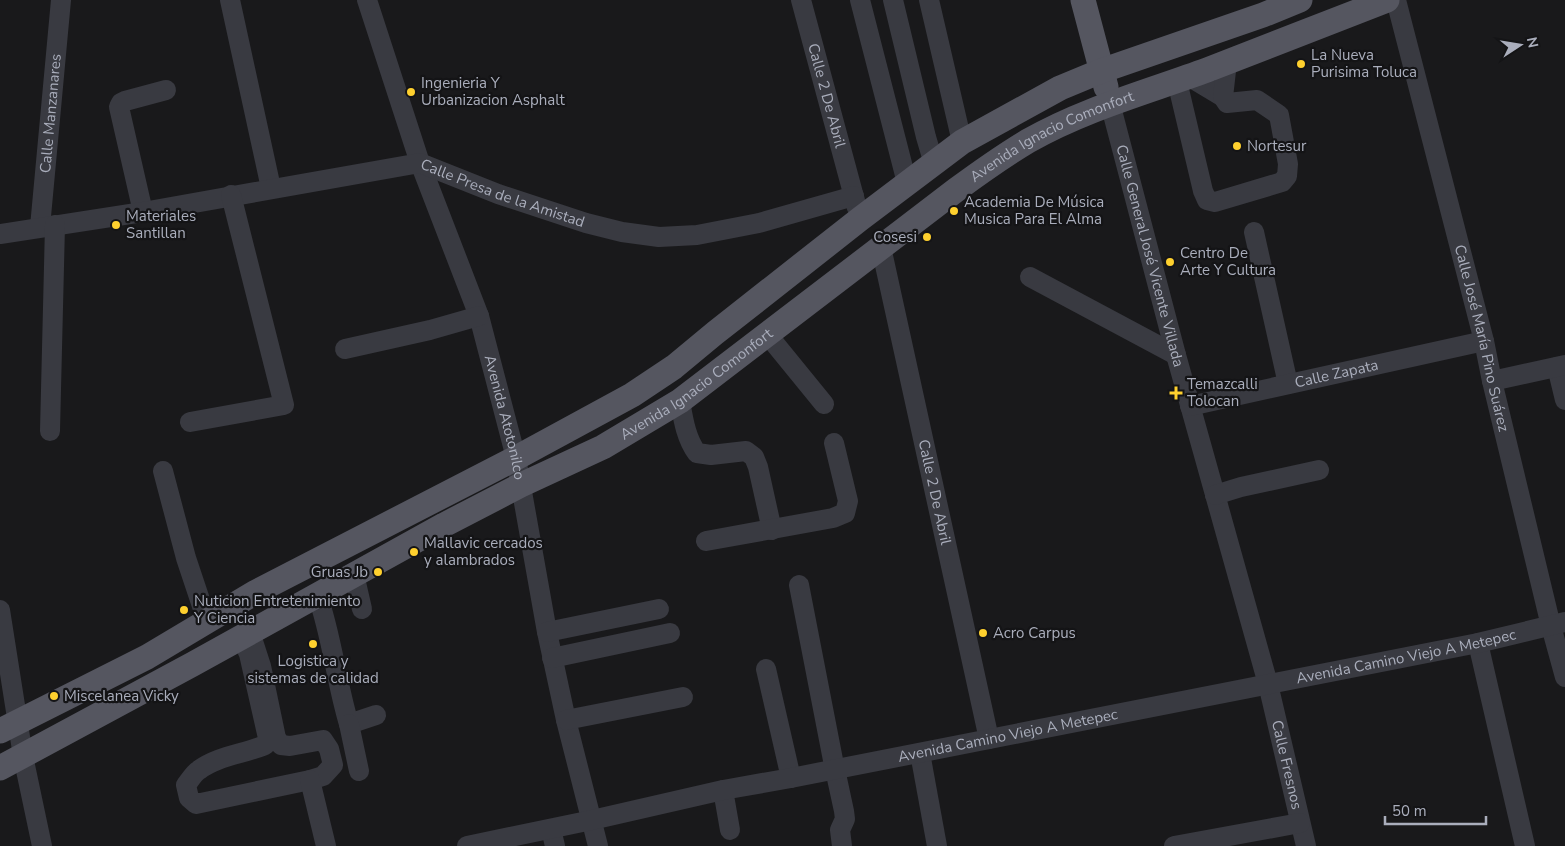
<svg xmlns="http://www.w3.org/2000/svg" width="1565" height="846" font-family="'Nunito Sans',sans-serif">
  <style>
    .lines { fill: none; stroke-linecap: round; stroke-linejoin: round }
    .minor { stroke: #393a41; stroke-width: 20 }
    .major { stroke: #555660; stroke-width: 25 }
    .poi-dot { fill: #fed02e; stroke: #141416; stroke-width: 2 }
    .labels { text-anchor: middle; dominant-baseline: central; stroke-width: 4.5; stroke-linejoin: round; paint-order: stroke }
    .poi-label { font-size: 15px; fill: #aaaebc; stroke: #141416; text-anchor: start }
    .street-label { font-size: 15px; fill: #aaaebc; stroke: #141416 }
  </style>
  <rect width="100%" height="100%" fill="#19191b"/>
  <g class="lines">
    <g class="minor">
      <path d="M 230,0 L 271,188"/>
      <path id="s1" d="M 367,0 L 420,163 L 479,316 L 516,458 L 547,632 L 566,720 L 598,846"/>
      <path id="s2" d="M 801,0 L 857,208"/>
      <path d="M 860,0 L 907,183"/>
      <path d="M 893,0 L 926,137 L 934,164"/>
      <path d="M 929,0 L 962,142"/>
      <path id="s3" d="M 1396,0 L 1484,341 L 1492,381 L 1551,626 L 1565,677"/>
      <path d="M 1188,76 L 1223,97"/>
      <path d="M 1177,81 L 1203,191 L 1207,200 L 1215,202 L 1282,182 L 1287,176 L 1288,164 L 1279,115 L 1257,100 L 1227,103 L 1223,97 L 1227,62"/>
      <path id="s4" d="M 1110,103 L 1176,355 L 1268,684 L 1306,846"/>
      <path d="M 143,212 L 119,107 L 121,103 L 125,101 L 166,90"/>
      <path id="s5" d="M 40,227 L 61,0"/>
      <path d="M 1254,232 L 1288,384"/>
      <path id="s6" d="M 0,234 L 143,212 L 420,163 L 498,194 L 586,223 L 622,232 L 659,237 L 697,235 L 759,223 L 854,196"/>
      <path id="s7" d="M 881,247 L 989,739"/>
      <path d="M 1030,277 L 1176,355"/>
      <path d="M 767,334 L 824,404"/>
      <path d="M 345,349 L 430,330 L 479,316"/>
      <path d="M 1557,367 L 1565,400"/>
      <path d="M 1492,381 L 1565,365"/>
      <path d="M 680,401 C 683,418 686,439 697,453 L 711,455 L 746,451 L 754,457 L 758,467 L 772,530"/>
      <path id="s8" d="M 1190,406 L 1484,341"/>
      <path d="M 190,422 L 284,405 L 231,195"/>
      <path d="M 50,431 L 55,225"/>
      <path d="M 163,471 L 186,558 L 207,621"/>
      <path d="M 1215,495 L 1241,487 L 1319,470"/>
      <path d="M 706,541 L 833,518 L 845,513 L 848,501 L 834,443"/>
      <path d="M 354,574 L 362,609"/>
      <path d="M 799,585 L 833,760 L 844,811 L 845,819 L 840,830 L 842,846"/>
      <path d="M 317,594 C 332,636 336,681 349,724 L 376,715"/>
      <path d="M 0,610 L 23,756 L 42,846"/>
      <path d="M 547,632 L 659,609"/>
      <path d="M 241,637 L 249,654 L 268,738 L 265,745 C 244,754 217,756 199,770 C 194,773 190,780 186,785 L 189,798 L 196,804 L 310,780 L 323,776 L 333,765 L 329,749 L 323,740 L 290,746 L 281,745 L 276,738 L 261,666 L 250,632"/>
      <path d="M 1478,643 L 1525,846"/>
      <path d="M 552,658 L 670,633"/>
      <path d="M 766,669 L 791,778"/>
      <path d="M 566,720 L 683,697"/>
      <path d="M 349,724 L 359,771"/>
      <path d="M 920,753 L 937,846"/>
      <path d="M 310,780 L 326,846"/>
      <path d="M 723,790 L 730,830"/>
      <path d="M 551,829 L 555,846"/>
      <path id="s9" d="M 467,846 L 592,820 L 723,790 L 791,778 L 1478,643 L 1565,622"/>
      <path d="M 1174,846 L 1300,823"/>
    </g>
    <g class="major">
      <path d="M 1083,0 L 1106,87"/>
      <path d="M 0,731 L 147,657 L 256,592 L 516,458 L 632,395 L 674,367 L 715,333 L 860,219 L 962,142 L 1060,88 L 1101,71 L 1263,15 L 1300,0"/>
      <path id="s10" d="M 0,768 L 193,664 L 444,525 L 521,485 L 603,447 L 680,401 L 956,190 C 979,173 1003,156 1028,141 C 1084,109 1147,92 1207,70 C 1267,47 1327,23 1387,0"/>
    </g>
  </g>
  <g class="poi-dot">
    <circle cx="1301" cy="64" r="5"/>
    <circle cx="411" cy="92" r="5"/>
    <circle cx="1237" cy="146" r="5"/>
    <circle cx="954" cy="211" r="5"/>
    <circle cx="116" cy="225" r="5"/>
    <circle cx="927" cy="237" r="5"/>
    <circle cx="1170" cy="262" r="5"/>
    <path d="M1173.5 385.5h5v5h5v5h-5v5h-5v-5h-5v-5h5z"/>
    <circle cx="414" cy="552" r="5"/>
    <circle cx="378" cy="572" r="5"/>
    <circle cx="184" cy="610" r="5"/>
    <circle cx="983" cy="633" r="5"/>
    <circle cx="313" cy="644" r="5"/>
    <circle cx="54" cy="696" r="5"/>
  </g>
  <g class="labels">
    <g class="poi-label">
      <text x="1311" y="55">La Nueva<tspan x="1311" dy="17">Purisima Toluca</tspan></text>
      <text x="421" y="83">Ingenieria Y<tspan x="421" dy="17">Urbanizacion Asphalt</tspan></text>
      <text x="1247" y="146">Nortesur</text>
      <text x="964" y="202">Academia De Música<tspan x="964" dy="17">Musica Para El Alma</tspan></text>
      <text x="126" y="216">Materiales<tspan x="126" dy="17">Santillan</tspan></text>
      <text x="917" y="237" text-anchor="end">Cosesi</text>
      <text x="1180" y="253">Centro De<tspan x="1180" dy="17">Arte Y Cultura</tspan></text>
      <text x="1187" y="384">Temazcalli<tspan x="1187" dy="17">Tolocan</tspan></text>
      <text x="424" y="543">Mallavic cercados<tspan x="424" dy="17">y alambrados</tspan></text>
      <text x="368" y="572" text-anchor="end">Gruas Jb</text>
      <text x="194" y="601">Nuticion Entretenimiento<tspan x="194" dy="17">Y Ciencia</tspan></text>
      <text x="993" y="633">Acro Carpus</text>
      <text x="313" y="661" text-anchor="middle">Logistica y<tspan x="313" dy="17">sistemas de calidad</tspan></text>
      <text x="64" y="696">Miscelanea Vicky</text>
    </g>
    <g class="street-label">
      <text stroke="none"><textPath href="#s2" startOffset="99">Calle 2 De Abril</textPath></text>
      <text stroke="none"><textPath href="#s5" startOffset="114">Calle Manzanares</textPath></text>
      <text stroke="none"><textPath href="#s10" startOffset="1231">Avenida Ignacio Comonfort</textPath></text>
      <text stroke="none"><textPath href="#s6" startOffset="514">Calle Presa de la Amistad</textPath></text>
      <text stroke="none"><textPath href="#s4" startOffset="158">Calle General José Vicente Villada</textPath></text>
      <text stroke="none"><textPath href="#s3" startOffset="349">Calle José María Pino Suárez</textPath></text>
      <text stroke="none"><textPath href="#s8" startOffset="150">Calle Zapata</textPath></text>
      <text stroke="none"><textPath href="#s10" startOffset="796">Avenida Ignacio Comonfort</textPath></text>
      <text stroke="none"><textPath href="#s1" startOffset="440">Avenida Atotonilco</textPath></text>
      <text stroke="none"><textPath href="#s7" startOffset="251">Calle 2 De Abril</textPath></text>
      <text stroke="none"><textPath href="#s9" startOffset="958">Avenida Camino Viejo A Metepec</textPath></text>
      <text stroke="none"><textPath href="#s9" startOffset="552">Avenida Camino Viejo A Metepec</textPath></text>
      <text stroke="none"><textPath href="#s4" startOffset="685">Calle Fresnos</textPath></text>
    </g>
  </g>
  <g transform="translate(1520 45) rotate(78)" stroke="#141416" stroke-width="4" paint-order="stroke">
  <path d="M0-4L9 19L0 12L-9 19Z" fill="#aaaebc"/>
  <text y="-8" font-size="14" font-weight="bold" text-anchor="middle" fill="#aaaebc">N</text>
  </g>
  <path d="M1385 816v8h101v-8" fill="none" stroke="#aaaebc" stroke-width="2.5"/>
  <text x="1392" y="816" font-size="15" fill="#aaaebc" stroke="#141416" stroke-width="4" paint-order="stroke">50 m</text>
</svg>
